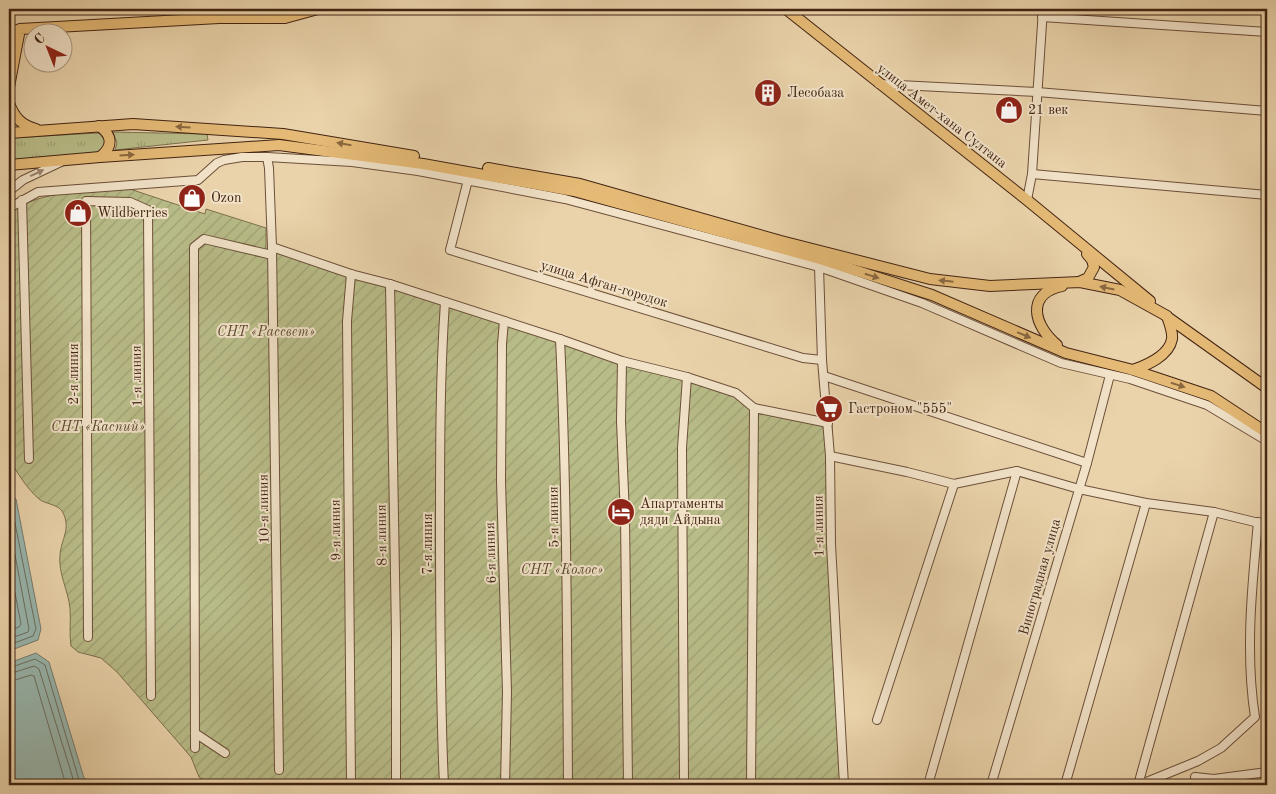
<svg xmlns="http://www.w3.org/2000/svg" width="1276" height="794" font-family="'Old Standard TT',serif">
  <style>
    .grass { fill: url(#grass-tufts); stroke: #7d704e }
    .garden { fill: url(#garden-furrows); stroke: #7d704e }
    .water { fill: #98b7af; stroke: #767c71 }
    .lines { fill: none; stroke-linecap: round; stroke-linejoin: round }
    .shore { stroke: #6d6e61; stroke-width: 1 }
    .minor-casing { stroke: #6c5039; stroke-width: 10 }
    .major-casing { stroke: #422413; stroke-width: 12 }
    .minor { stroke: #f1e2c8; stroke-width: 8 }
    .major { stroke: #e5ba76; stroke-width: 10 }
    .oneway { fill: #8b6840 }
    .oneway2 { fill: #9a836e }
    .labels { text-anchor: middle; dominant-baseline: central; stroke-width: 4; stroke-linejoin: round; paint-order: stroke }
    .poi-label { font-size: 14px; fill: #422413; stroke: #f1e2c8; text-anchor: start }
    .street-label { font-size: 14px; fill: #422413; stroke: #f1e2c8 }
    .park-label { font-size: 14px; font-style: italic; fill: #604a30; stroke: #f1e2c8 }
  </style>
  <defs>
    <pattern id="grass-tufts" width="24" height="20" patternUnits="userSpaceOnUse" patternTransform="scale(1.25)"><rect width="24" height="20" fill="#b8bc88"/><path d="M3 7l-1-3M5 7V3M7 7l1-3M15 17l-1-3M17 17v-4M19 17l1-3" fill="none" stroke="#9fa174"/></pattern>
    <pattern id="garden-furrows" width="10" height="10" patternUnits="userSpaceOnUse" patternTransform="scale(1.25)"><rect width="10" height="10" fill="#b8bc88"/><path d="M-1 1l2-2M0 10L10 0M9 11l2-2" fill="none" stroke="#9fa174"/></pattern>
  </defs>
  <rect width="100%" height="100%" fill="#ead3ab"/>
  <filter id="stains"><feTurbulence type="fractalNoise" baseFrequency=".004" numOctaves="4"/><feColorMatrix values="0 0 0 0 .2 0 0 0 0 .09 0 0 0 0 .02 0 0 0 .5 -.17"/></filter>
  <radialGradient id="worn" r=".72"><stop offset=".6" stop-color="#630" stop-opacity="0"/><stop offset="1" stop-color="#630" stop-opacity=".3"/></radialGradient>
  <g class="grass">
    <path d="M 113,132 L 207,134 L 208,140 L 115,150 L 117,143 Z"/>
    <path d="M 98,133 L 104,136 L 107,140 L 101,154 L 9,160 L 9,138 Z"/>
  </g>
  <path class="garden" d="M 127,188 L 205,214 L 206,209 L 266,228 L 266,250 L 344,272 L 718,388 L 732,394 L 750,408 L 806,421 L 832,425 L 834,531 L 845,785 L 213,785 L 199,777 L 191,757 L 117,672 L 101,658 L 78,652 L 71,646 C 69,633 71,621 70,608 C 68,590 58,573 60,555 C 61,539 72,528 62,511 C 57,504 45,504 39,499 C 28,490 16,471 9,459 L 9,213 C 43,189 87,192 127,188 Z"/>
  <g class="water">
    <path d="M 9,495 L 16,499 L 41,629 L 38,640 L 9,651 Z"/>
    <path d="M 36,653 L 49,662 L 84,778 L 100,785 L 9,785 L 9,663 Z"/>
  </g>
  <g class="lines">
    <g class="shore">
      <path d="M 9,501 L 11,503 L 36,629 L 33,636 L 9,645"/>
      <path d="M 9,523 L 29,629 L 28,632 L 9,639"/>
      <path d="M 9,562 L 21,624 L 19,627 L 9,631"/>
      <path d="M 9,668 L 35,659 L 45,665 L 79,780 L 87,785"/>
      <path d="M 9,674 L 34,666 L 39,669 L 75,785"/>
      <path d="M 9,682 L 31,675 L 34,676 L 66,785"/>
    </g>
    <g class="minor-casing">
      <g id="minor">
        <path d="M 1042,17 L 1267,32"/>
        <path d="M 9,30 L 20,29"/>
        <path d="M 879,84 L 1037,92 L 1267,111"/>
        <path d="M 267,157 L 269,168 L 272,247 L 279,770"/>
        <path d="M 1032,174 L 1267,195"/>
        <path d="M 468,180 L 450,250 L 803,358 L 822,360"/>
        <path d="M 9,191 L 23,180 L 61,162"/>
        <path d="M 22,200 L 29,459"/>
        <path d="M 1027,200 L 1032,174 L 1043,9"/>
        <path d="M 9,208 L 38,192 L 198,180 L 217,163 L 224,160 L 242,157 L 267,157 L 352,162 L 418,171 L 565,199 L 819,267 L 922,303 L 1061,363 L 1130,379 L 1207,405 L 1267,441"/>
        <path d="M 272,247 L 351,274 L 390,284 L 560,339 L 622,361 L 687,377 L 736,393 L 754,408 L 828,423"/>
        <path d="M 819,267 L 822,360 L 830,456 L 831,544 L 844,785"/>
        <path d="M 351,274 L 347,321 L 351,785"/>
        <path d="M 390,284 L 396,633 L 396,785"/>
        <path d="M 504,321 L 502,344 L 501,480 L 507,692 L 505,785"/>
        <path d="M 560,339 C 567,488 567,636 568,785"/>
        <path d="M 622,361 L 621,421 L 625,516 L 628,785"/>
        <path d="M 824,376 L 1087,463"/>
        <path d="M 830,456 L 907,472 L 954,484 L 1017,471 L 1079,489 L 1146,503 L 1214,512 L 1267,525"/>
        <path d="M 88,637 L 86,201 L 130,202 L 148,210 L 151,696"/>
        <path d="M 877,720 L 954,484"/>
        <path d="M 195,733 L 225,753"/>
        <path d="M 195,748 L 194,247 L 204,239 L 272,255"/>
        <path d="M 1195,777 L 1214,779 L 1267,772"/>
        <path d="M 444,785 C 440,698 440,610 440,523 C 440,449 440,375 445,302"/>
        <path d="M 684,785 L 682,448 L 687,377"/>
        <path d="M 751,785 L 754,408"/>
        <path d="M 928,785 L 1017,471"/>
        <path d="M 991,785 L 1087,463 L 1110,375"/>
        <path d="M 1065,785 L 1146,503"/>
        <path d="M 1138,785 L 1214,512"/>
        <path d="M 1139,785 L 1198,761 L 1221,748 L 1255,717 C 1245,653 1252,586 1258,522"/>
      </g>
    </g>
    <g class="major-casing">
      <g id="major">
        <path d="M 786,9 L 1027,200 L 1150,301"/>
        <path d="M 9,87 L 20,29 L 219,18 L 285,18 L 318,9"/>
        <path d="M 9,103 C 14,117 21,125 36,129"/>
        <path d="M 99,126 C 112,135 114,146 100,157"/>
        <path d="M 9,133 L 133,124 L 283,134 L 414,156"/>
        <path d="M 9,165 L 100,157 L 279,145 L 423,164 L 574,191 L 820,259 L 932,295 L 1066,353 L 1133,370 L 1211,396 L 1267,433"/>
        <path d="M 488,168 L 580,184 L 781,241 L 930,279 L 990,286 L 1080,282 L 1120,290 L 1167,316 C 1169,323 1173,331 1172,339 C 1169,356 1147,365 1133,370"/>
        <path d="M 1079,282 L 1088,278 L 1094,267 L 1092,260 L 1087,254"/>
        <path d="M 1166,316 L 1267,388"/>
        <path d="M 1057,345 C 1034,326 1025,294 1062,286"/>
      </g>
    </g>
    <use href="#minor" class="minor"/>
    <use href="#major" class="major"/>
  </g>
  <defs><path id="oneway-solid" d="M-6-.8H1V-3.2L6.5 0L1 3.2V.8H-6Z" transform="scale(1.25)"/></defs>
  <g class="oneway">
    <use href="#oneway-solid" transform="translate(183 127) rotate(-176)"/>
    <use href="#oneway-solid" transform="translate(344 144) rotate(-170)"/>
    <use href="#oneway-solid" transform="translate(127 155) rotate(-4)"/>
    <use href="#oneway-solid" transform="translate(872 276) rotate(18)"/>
    <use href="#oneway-solid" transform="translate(946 281) rotate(-174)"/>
    <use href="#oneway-solid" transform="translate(1107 288) rotate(-168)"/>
    <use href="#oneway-solid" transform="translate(1024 335) rotate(23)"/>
    <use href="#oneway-solid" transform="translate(1178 385) rotate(18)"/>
  </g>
  <use class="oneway2" href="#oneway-solid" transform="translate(37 173) rotate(-25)"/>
  <defs>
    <g id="building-disc" transform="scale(1.4375)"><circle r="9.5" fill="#8f2418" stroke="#f1e2c8"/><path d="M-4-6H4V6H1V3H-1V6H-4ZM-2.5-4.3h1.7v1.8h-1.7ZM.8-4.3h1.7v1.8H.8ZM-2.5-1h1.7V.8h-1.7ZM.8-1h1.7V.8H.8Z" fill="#fff"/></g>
    <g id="shop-disc" transform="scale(1.4375)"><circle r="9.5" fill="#8f2418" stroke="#f1e2c8"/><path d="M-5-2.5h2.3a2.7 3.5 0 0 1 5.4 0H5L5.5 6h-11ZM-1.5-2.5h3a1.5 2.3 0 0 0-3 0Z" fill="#fff"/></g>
    <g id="supermarket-disc" transform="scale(1.4375)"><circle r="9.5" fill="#8f2418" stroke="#f1e2c8"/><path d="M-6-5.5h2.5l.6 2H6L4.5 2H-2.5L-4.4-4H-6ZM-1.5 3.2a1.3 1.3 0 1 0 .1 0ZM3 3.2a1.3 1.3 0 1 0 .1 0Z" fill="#fff"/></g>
    <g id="hotel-disc" transform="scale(1.4375)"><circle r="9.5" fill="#8f2418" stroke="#f1e2c8"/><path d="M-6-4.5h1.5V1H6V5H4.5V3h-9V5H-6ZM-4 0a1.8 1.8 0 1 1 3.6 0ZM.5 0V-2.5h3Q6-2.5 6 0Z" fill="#fff"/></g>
  </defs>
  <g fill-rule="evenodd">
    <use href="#building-disc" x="768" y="93"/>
    <use href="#shop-disc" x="1009" y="110"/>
    <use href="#shop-disc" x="192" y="198"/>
    <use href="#shop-disc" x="78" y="213"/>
    <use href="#supermarket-disc" x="829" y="409"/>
    <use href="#hotel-disc" x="621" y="512"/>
  </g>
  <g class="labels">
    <g class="poi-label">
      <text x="787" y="93">Лесобаза</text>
      <text x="1028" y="110">21 век</text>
      <text x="211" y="198">Ozon</text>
      <text x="97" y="213">Wildberries</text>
      <text x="848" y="409">Гастроном "555"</text>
      <text x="640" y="504">Апартаменты<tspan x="640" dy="16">дяди Айдына</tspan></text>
    </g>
    <g class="street-label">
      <text transform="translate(942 116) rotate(38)">улица Амет-хана Султана</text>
      <text transform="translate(604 284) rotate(17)">улица Афган-городок</text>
      <text transform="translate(74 374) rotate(-90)">2-я линия</text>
      <text transform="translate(137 376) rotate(-91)">1-я линия</text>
      <text transform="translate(264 509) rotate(-91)">10-я линия</text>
      <text transform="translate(554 517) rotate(-91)">5-я линия</text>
      <text transform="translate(819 526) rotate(-91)">1-я линия</text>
      <text transform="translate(336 530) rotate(-91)">9-я линия</text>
      <text transform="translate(382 535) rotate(-91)">8-я линия</text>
      <text transform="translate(428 544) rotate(-90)">7-я линия</text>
      <text transform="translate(491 553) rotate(-92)">6-я линия</text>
      <text transform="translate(1040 577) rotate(-74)">Виноградная улица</text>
    </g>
    <g class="park-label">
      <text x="266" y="332">СНТ «Рассвет»</text>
      <text x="98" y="427">СНТ «Каспий»</text>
      <text x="562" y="570">СНТ «Колос»</text>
    </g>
  </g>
  <rect width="1276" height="794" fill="none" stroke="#ead3ab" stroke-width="30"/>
  <rect x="10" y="10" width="1256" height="774" fill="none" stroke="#422413" stroke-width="2.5"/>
  <rect x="15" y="15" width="1246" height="764" fill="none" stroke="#422413"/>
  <g transform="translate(48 48) rotate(317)"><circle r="24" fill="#f1e2c8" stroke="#ab9680"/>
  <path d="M0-4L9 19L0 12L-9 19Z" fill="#8f2418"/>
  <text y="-8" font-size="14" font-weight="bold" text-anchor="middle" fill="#422413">С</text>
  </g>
  <rect width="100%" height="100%" filter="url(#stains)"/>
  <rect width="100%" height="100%" fill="url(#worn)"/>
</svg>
